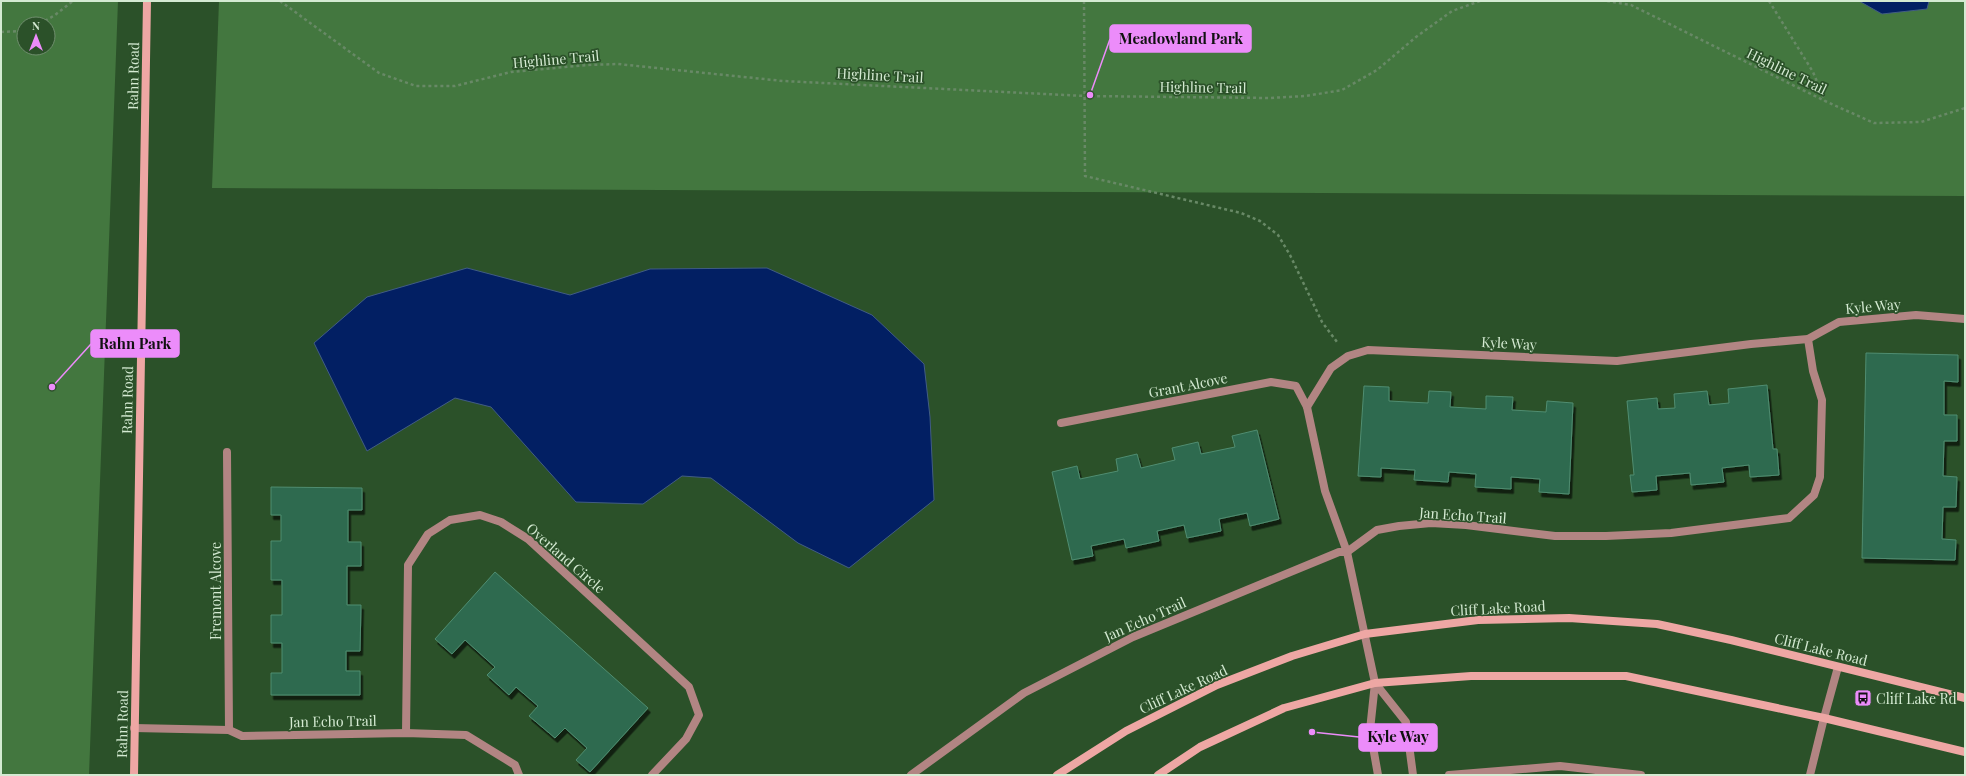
<svg xmlns="http://www.w3.org/2000/svg" width="1966" height="776" font-family="'Playfair Display',serif">
  <style>
    .green { fill: #43773f; fill-rule: evenodd }
    .water { fill: #021f63; stroke: #415c84 }
    .building { fill: #2d6a4f; stroke: #508d71; filter: url(#shadow) }
    .lines { fill: none; stroke-linecap: round; stroke-linejoin: round }
    .path { stroke: #688966; stroke-width: 2.5; stroke-dasharray: 3 3; stroke-linecap: butt }
    .lane { stroke: #b28583; stroke-width: 8 }
    .street { stroke: #b28583; stroke-width: 8 }
    .secondary { stroke: #eea7a4; stroke-width: 8 }
    .labels { text-anchor: middle; dominant-baseline: central; stroke-width: 3.5; stroke-linejoin: round; paint-order: stroke }
    .street-label { font-size: 14px; fill: #d4ead2; stroke: #2b5129 }
    .poi-label { font-size: 14px; fill: #d4ead2; stroke: #2b5129; text-anchor: start }
    .leader { fill: none; stroke: #ec8cfa; stroke-width: 1.5 }
    .callout-dot { fill: #ec8cfa; stroke: #2b5129; stroke-width: 1.5 }
    .callout { fill: #ec8cfa; stroke: #ec8cfa; stroke-width: 1.5 }
    .callout-label { font-size: 15px; text-anchor: middle; font-weight: bold; fill: #111 }
  </style>
  <defs>
    <filter id="shadow"><feDropShadow dx="2.5" dy="4.5" stdDeviation="0" flood-color="#0009"/></filter>
  </defs>
  <rect width="100%" height="100%" fill="#2b5129"/>
  <g class="green">
    <path d="M 1,1 L 118,1 L 89,775 L 1,775 ZM 24,24 L 48,24 L 48,48 L 24,48 Z"/>
    <path d="M 219,1 L 1965,1 L 1965,196 L 212,188 Z"/>
  </g>
  <g class="water">
    <path d="M 1859,1 L 1929,1 L 1927,9 L 1882,14 Z"/>
    <path d="M 467,268 L 570,295 L 650,269 L 767,268 L 872,315 L 924,364 L 930,417 L 934,500 L 849,568 L 798,543 L 711,478 L 682,476 L 643,504 L 576,502 L 491,407 L 455,398 L 367,451 L 314,343 L 367,297 Z"/>
  </g>
  <g class="building">
    <path d="M 1866,353 L 1958,355 L 1958,382 L 1944,381 L 1944,415 L 1957,415 L 1957,441 L 1944,441 L 1943,476 L 1957,477 L 1956,507 L 1943,507 L 1942,539 L 1956,540 L 1955,560 L 1862,558 Z"/>
    <path d="M 1767,385 L 1773,449 L 1777,449 L 1779,475 L 1750,477 L 1749,465 L 1722,468 L 1724,482 L 1691,485 L 1690,473 L 1656,476 L 1657,490 L 1632,492 L 1630,475 L 1634,475 L 1627,401 L 1657,398 L 1658,409 L 1675,408 L 1674,394 L 1707,391 L 1709,405 L 1729,403 L 1728,389 Z"/>
    <path d="M 1364,386 L 1389,387 L 1389,401 L 1428,403 L 1429,391 L 1451,392 L 1450,407 L 1486,409 L 1486,396 L 1513,397 L 1512,410 L 1546,412 L 1547,401 L 1573,403 L 1569,494 L 1539,492 L 1540,479 L 1511,477 L 1511,489 L 1475,487 L 1476,474 L 1449,472 L 1448,482 L 1414,480 L 1415,470 L 1381,468 L 1381,477 L 1358,476 Z"/>
    <path d="M 1257,430 L 1279,519 L 1250,526 L 1247,513 L 1219,519 L 1221,531 L 1187,538 L 1184,525 L 1157,531 L 1159,541 L 1126,548 L 1124,539 L 1091,546 L 1093,556 L 1072,560 L 1052,472 L 1077,466 L 1080,479 L 1118,471 L 1116,459 L 1137,454 L 1141,468 L 1175,460 L 1172,448 L 1198,442 L 1201,454 L 1235,447 L 1232,436 Z"/>
    <path d="M 271,487 L 362,488 L 362,510 L 348,510 L 348,542 L 361,542 L 361,566 L 347,566 L 347,605 L 361,605 L 360,651 L 346,651 L 346,671 L 360,671 L 360,695 L 271,695 L 271,673 L 282,673 L 282,643 L 271,643 L 271,615 L 282,615 L 282,580 L 271,580 L 271,541 L 281,541 L 281,515 L 271,515 Z"/>
    <path d="M 495,572 L 648,708 L 590,772 L 576,760 L 587,748 L 565,728 L 555,738 L 529,716 L 538,706 L 516,687 L 509,695 L 487,675 L 495,667 L 465,640 L 452,654 L 435,639 Z"/>
  </g>
  <g class="lines">
    <g class="path">
      <path d="M 280,1 L 379,73 L 416,86 L 455,86 L 511,72 L 587,65 L 618,64 L 783,81 L 1085,96 L 1270,98 L 1306,96 L 1342,90 L 1377,70 L 1416,37 L 1452,11 L 1480,1"/>
      <path d="M 1084,1 L 1085,176 L 1241,213 L 1260,221 L 1278,235 L 1290,255 L 1322,322 L 1337,342"/>
      <path d="M 1607,1 L 1631,5 L 1825,101 L 1874,123 L 1921,122 L 1965,108"/>
      <path d="M 1769,1 L 1813,72 L 1825,101"/>
      <path d="M 40,24 L 55,15 L 73,1"/>
      <path d="M 1,32 L 24,31"/>
    </g>
    <g class="lane">
      <path d="M 1375,683 L 1406,722 L 1413,775"/>
      <path d="M 1375,683 L 1370,730 L 1378,775"/>
      <path d="M 1449,775 L 1560,766 L 1641,775"/>
      <path d="M 1810,775 L 1824,718 L 1838,667"/>
    </g>
    <g class="street">
      <path d="M 1061,423 L 1271,382 L 1296,386 L 1307,407"/>
      <path d="M 227,452 L 229,730"/>
      <path d="M 1375,683 L 1347,552 L 1325,491 L 1307,407 L 1331,368 L 1348,356 L 1368,350 L 1617,361 L 1751,344 L 1808,339 L 1839,322 L 1916,315 L 1965,319"/>
      <path d="M 134,728 L 229,730 L 242,736 L 406,733 L 466,735 L 515,765 L 519,775"/>
      <path d="M 406,733 L 408,565 L 428,534 L 450,520 L 480,515 L 501,522 L 528,539 L 689,687 L 699,715 L 686,739 L 652,775"/>
      <path d="M 911,775 L 1024,693 L 1133,637 L 1339,552 L 1347,552 L 1377,530 L 1399,526 L 1431,523 L 1466,525 L 1555,536 L 1606,536 L 1671,533 L 1789,518 L 1814,495 L 1820,477 L 1822,400 L 1813,371 L 1808,339"/>
    </g>
    <g class="secondary">
      <path d="M 134,775 L 147,1"/>
      <path d="M 1057,775 L 1126,731 L 1217,685 L 1292,656 L 1365,634 L 1478,620 L 1569,618 L 1657,624 L 1731,640 L 1965,698"/>
      <path d="M 1158,775 L 1200,747 L 1284,708 L 1375,683 L 1471,676 L 1626,676 L 1824,718 L 1965,752"/>
    </g>
  </g>
  <defs>
    <g id="bus-square" transform="scale(0.9)"><rect x="-9" y="-9" width="18" height="18" rx="4" fill="#ec8cfa" stroke="#2b5129"/><path d="M-5-6H5V4H4V6H2V4H-2V6H-4V4H-5ZM-3.5-4V0h7V-4ZM-3.5 1.2v1.5H-2V1.2ZM2 1.2v1.5H3.5V1.2Z" fill="#111"/></g>
  </defs>
  <g fill-rule="evenodd">
    <use href="#bus-square" x="1863" y="698"/>
  </g>
  <g class="labels">
    <g class="street-label">
      <text transform="translate(556 59) rotate(-5)">Highline Trail</text>
      <text transform="translate(1787 71) rotate(26)">Highline Trail</text>
      <text transform="translate(880 75) rotate(3)">Highline Trail</text>
      <text transform="translate(133 76) rotate(-89)">Rahn Road</text>
      <text transform="translate(1203 87) rotate(1)">Highline Trail</text>
      <text transform="translate(1873 306) rotate(-5)">Kyle Way</text>
      <text transform="translate(1509 343) rotate(3)">Kyle Way</text>
      <text transform="translate(1188 385) rotate(-11)">Grant Alcove</text>
      <text transform="translate(127 400) rotate(-89)">Rahn Road</text>
      <text transform="translate(1463 515) rotate(4)">Jan Echo Trail</text>
      <text transform="translate(566 558) rotate(41)">Overland Circle</text>
      <text transform="translate(215 591) rotate(-90)">Fremont Alcove</text>
      <text transform="translate(1498 608) rotate(-3)">Cliff Lake Road</text>
      <text transform="translate(1145 619) rotate(-24)">Jan Echo Trail</text>
      <text transform="translate(1821 649) rotate(14)">Cliff Lake Road</text>
      <text transform="translate(1183 689) rotate(-25)">Cliff Lake Road</text>
      <text transform="translate(333 721) rotate(-1)">Jan Echo Trail</text>
      <text transform="translate(122 724) rotate(-89)">Rahn Road</text>
    </g>
    <g class="poi-label">
      <text x="1876" y="698">Cliff Lake Rd</text>
    </g>
  </g>
  <path class="leader" d="M1090 95L1110 39M52 387L91 344M1312 732L1359 737"/>
  <g class="callout-dot">
    <circle cx="1090" cy="95" r="4"/>
    <circle cx="52" cy="387" r="4"/>
    <circle cx="1312" cy="732" r="4"/>
  </g>
  <g class="callout">
    <rect x="1110" y="25" width="141" height="27" rx="4"/>
    <rect x="91" y="330" width="88" height="27" rx="4"/>
    <rect x="1359" y="724" width="78" height="27" rx="4"/>
  </g>
  <g class="callout-label">
    <text x="1181" y="44">Meadowland Park</text>
    <text x="135" y="349">Rahn Park</text>
    <text x="1398" y="742">Kyle Way</text>
  </g>
  <rect width="1966" height="776" fill="none" stroke="#d4ead2" stroke-width="4"/>
  <g transform="translate(36 36)"><circle r="19" fill="#2b5129" stroke="#6f8e6d"/>
  <path d="M0-3L7 15L0 10L-7 15Z" fill="#ec8cfa"/>
  <text y="-6" font-size="11" font-weight="bold" text-anchor="middle" fill="#d4ead2">N</text>
  </g>
</svg>
